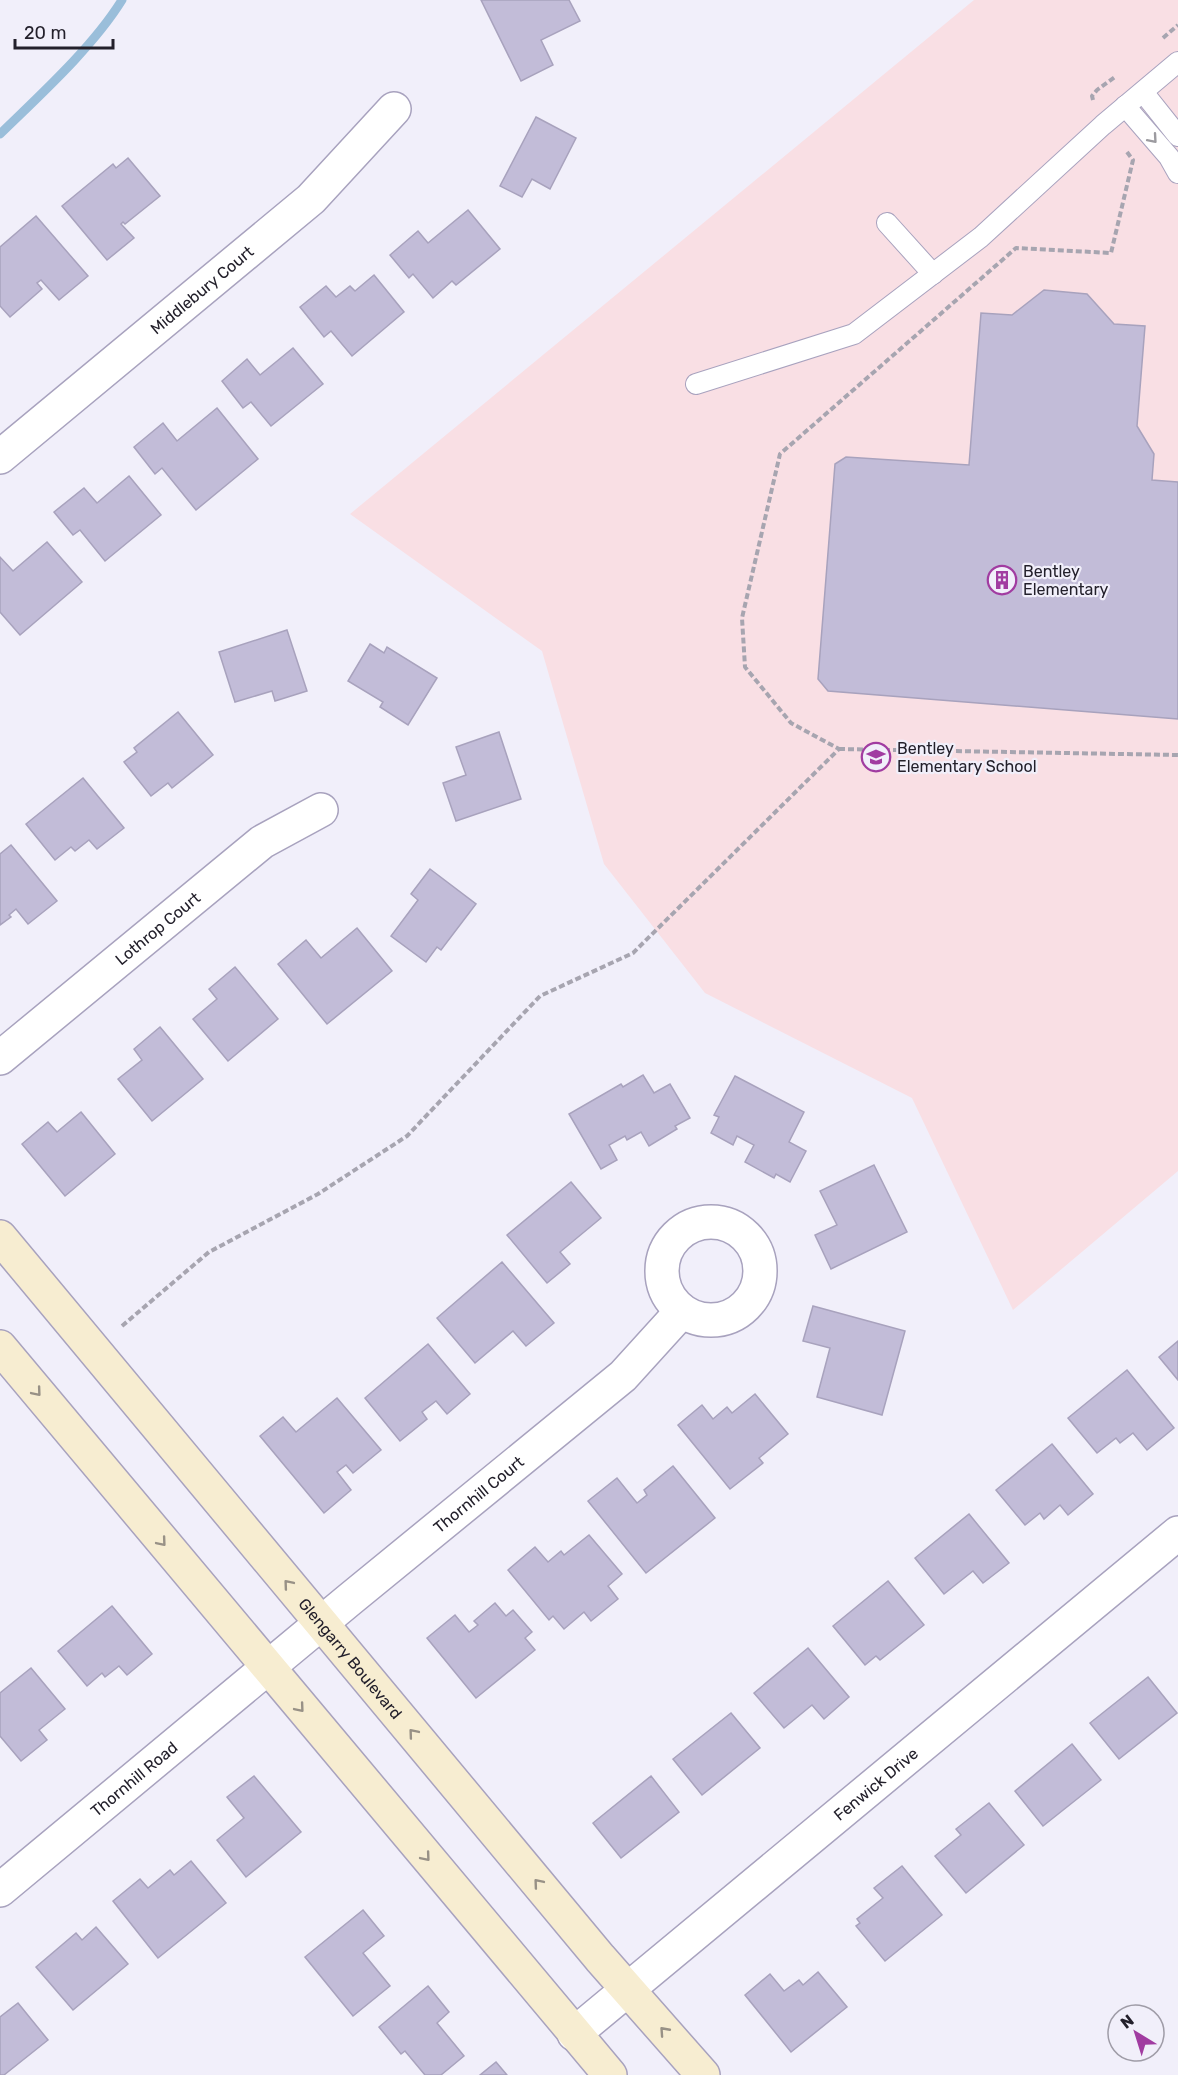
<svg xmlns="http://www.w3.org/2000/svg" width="1178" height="2075" font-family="Rubik,sans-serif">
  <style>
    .education { fill: #f9dfe4 }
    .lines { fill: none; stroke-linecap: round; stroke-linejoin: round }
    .stream { stroke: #9abeda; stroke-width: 9 }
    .building { fill: #c2bcd8; stroke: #a8a2bd; stroke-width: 1.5 }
    .lane-casing { stroke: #a8a2be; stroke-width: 22 }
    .street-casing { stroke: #a8a2be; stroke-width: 36 }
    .secondary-casing { stroke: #a8a2be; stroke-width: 36 }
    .path { stroke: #a7a5b0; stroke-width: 4; stroke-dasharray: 6 3; stroke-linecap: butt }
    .lane { stroke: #fff; stroke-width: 20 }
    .street { stroke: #fff; stroke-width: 33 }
    .secondary { stroke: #f7edd1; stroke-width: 33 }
    .oneway { stroke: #9c9ba0 }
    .oneway2 { stroke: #989186 }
    .labels { text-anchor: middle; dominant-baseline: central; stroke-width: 4.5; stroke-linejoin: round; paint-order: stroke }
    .street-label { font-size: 16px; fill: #23202b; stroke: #f1effa }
    .poi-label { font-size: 16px; fill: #23202b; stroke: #f1effa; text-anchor: start }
  </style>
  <rect width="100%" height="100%" fill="#f1effa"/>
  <path class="education" d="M 974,0 L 1178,0 L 1178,1171 L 1013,1310 L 912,1098 L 705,993 L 604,864 L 542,651 L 350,514 Z"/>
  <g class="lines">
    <path class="stream" d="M 0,134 C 40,95 93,47 122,0"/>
  </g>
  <g class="building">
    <path d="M 481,0 L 569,0 L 580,21 L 541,40 L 553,65 L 521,81 Z"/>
    <path d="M 536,117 L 576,138 L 550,189 L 532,179 L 522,197 L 500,186 Z"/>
    <path d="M 128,158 L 160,196 L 125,224 L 123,222 L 121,224 L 134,238 L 107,260 L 62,206 L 113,164 L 116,168 Z"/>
    <path d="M 468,210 L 500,249 L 456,285 L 452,281 L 433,298 L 413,274 L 409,278 L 390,255 L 418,231 L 428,243 Z"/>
    <path d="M 36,216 L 88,276 L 59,300 L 41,280 L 37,283 L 42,289 L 10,317 L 0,306 L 0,247 Z"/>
    <path d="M 374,275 L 404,312 L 352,356 L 331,331 L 324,337 L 300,307 L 326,286 L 336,297 L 350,286 L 355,291 Z"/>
    <path d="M 1044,290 L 1087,294 L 1114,324 L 1145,326 L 1137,426 L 1154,454 L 1152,480 L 1178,482 L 1178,719 L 828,691 L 818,679 L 835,464 L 846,457 L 969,465 L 981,313 L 1012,315 Z"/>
    <path d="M 293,348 L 323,384 L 271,426 L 251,402 L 243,408 L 222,381 L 247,359 L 260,375 Z"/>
    <path d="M 217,408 L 258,459 L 196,510 L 162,468 L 155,474 L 134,447 L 163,423 L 177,441 Z"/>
    <path d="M 129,476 L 161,515 L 105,561 L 80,530 L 73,535 L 54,512 L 84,488 L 97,503 Z"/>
    <path d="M 47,542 L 82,582 L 20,635 L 0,612 L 0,557 L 13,571 Z"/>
    <path d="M 287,630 L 307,691 L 275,701 L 272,691 L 235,702 L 219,652 Z"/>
    <path d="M 370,644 L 384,653 L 387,647 L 437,678 L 408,725 L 380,707 L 383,702 L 348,681 Z"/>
    <path d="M 178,712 L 213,755 L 172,788 L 168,783 L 151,796 L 124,762 L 137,752 L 134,748 Z"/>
    <path d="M 499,732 L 521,799 L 456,821 L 443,783 L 466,775 L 456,747 Z"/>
    <path d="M 83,778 L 124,828 L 97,849 L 89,840 L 75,851 L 71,847 L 55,860 L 26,824 Z"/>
    <path d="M 11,845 L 57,901 L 28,924 L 16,909 L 9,915 L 11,917 L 0,925 L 0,854 Z"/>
    <path d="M 430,869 L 476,904 L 441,950 L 437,947 L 426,962 L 391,936 L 418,900 L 411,894 Z"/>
    <path d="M 357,928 L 392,971 L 327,1024 L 278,964 L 306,940 L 321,958 Z"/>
    <path d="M 235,967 L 278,1019 L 228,1061 L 193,1019 L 217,999 L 209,989 Z"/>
    <path d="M 160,1027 L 203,1079 L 152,1121 L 118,1079 L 142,1060 L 134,1049 Z"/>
    <path d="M 643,1075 L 654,1093 L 670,1084 L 690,1118 L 675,1126 L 677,1129 L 649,1146 L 641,1132 L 627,1140 L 625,1136 L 609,1145 L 617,1160 L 601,1169 L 569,1114 L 621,1084 L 623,1087 Z"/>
    <path d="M 735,1076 L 804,1112 L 789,1142 L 806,1151 L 790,1182 L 776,1174 L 774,1178 L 745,1162 L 754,1145 L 737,1136 L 733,1145 L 711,1133 L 719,1117 L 714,1115 Z"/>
    <path d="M 81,1112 L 115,1154 L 65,1196 L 22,1144 L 48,1122 L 57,1132 Z"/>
    <path d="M 874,1165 L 907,1232 L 831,1269 L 815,1235 L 837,1225 L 820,1191 Z"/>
    <path d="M 571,1182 L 601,1218 L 560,1252 L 570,1264 L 547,1283 L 507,1235 Z"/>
    <path d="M 502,1262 L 554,1323 L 526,1346 L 513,1331 L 475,1363 L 437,1318 Z"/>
    <path d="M 813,1306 L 905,1331 L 882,1415 L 817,1397 L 830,1348 L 803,1341 Z"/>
    <path d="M 1178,1341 L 1178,1380 L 1159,1357 Z"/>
    <path d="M 428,1344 L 470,1394 L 447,1414 L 436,1401 L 422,1412 L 427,1419 L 400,1441 L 365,1398 Z"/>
    <path d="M 1127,1370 L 1174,1428 L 1147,1450 L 1133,1433 L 1120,1443 L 1116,1438 L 1097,1453 L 1068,1418 Z"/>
    <path d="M 755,1394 L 788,1434 L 759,1458 L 763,1463 L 730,1489 L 678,1425 L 702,1405 L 713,1419 L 727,1407 L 732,1413 Z"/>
    <path d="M 337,1398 L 381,1450 L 353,1473 L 346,1465 L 337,1472 L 351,1490 L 324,1513 L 260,1436 L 283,1417 L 296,1432 Z"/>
    <path d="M 1052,1444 L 1093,1494 L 1068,1515 L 1060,1505 L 1044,1519 L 1040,1513 L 1025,1525 L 996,1490 Z"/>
    <path d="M 673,1466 L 715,1518 L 646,1573 L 588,1501 L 617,1478 L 637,1503 L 647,1495 L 644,1490 Z"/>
    <path d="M 969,1514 L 1009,1563 L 983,1583 L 973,1571 L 944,1594 L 915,1558 Z"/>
    <path d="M 589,1535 L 622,1574 L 608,1586 L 618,1599 L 591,1621 L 584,1612 L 564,1629 L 553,1616 L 549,1620 L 508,1570 L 535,1547 L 548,1562 L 561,1551 L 564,1555 Z"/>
    <path d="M 888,1581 L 924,1625 L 880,1660 L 876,1656 L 865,1665 L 833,1626 Z"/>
    <path d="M 495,1603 L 506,1616 L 513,1610 L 532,1632 L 525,1638 L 535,1650 L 476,1698 L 427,1638 L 455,1615 L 469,1632 L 478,1625 L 474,1621 Z"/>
    <path d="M 112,1606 L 152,1654 L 127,1675 L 119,1666 L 105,1677 L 102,1673 L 87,1686 L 58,1651 Z"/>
    <path d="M 808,1648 L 849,1697 L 824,1719 L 812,1705 L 784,1728 L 754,1693 Z"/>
    <path d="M 31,1668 L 65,1709 L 39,1730 L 47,1740 L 21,1761 L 0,1736 L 0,1693 Z"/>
    <path d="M 1148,1677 L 1177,1713 L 1119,1759 L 1090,1723 Z"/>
    <path d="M 731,1713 L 760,1748 L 702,1795 L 673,1759 Z"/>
    <path d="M 1072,1744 L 1101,1780 L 1043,1826 L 1015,1791 Z"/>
    <path d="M 254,1776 L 301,1832 L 246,1877 L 217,1840 L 244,1818 L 227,1797 Z"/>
    <path d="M 651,1776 L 679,1812 L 621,1858 L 593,1823 Z"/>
    <path d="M 989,1803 L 1024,1845 L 966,1893 L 935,1856 L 961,1835 L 956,1829 Z"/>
    <path d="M 191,1861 L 226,1903 L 158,1958 L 113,1901 L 140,1879 L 148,1888 L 170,1870 L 174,1875 Z"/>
    <path d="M 902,1866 L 942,1915 L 885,1961 L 856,1926 L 860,1923 L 857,1919 L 883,1898 L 874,1888 Z"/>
    <path d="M 363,1910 L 384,1936 L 363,1953 L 390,1986 L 353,2016 L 305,1957 Z"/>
    <path d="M 96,1927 L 128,1964 L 73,2010 L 36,1967 L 76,1933 L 82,1940 Z"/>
    <path d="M 818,1972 L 847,2007 L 791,2052 L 745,1995 L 770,1974 L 784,1991 L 799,1980 L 803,1985 Z"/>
    <path d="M 428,1986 L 449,2012 L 437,2023 L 464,2056 L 441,2075 L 425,2075 L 405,2051 L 401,2054 L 379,2027 Z"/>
    <path d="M 18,2003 L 48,2040 L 4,2075 L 0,2075 L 0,2017 Z"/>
    <path d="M 496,2062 L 507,2075 L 480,2075 Z"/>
  </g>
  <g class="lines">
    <g class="lane-casing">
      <g id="lane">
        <path d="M 1143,92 L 1178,136"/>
        <path d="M 1125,106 L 1169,157 L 1178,173"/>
        <path d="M 887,223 L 933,274"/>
        <path d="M 696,384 L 854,334 L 981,237 L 1103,125 L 1178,62"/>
      </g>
    </g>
    <g class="street-casing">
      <g id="street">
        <path id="s1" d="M 0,457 L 311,199 L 394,109"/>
        <path id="s2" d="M 0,1058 L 262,842 L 321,810"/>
        <circle cx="711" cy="1271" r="49"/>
        <path id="s3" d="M 0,1890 L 349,1600 L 623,1376 L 682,1311"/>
        <path id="s4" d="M 574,2034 L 1178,1533"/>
      </g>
    </g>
    <g class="secondary-casing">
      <g id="secondary">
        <path id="s5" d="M 0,1237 L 600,1958 L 703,2075"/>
        <path d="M 0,1347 L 610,2075"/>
      </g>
    </g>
    <g class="path">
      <path d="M 1163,38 L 1178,25"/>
      <path d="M 1093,100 L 1092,96 L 1097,90 L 1115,77"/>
      <path d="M 839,749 L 1178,755"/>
      <path d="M 122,1326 L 209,1252 L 318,1194 L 407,1136 L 540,996 L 633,953 L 839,749 L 791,723 L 745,667 L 742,618 L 780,454 L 1016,248 L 1111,253 L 1133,160 L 1127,152"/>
    </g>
    <use href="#lane" class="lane"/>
    <use href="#street" class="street"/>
    <use href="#secondary" class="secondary"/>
  </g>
  <defs><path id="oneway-chevron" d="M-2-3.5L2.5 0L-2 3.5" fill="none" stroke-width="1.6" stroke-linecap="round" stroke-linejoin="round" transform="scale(1.5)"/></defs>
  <use class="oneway" href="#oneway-chevron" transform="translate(1153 139) rotate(49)"/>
  <g class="oneway2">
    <use href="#oneway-chevron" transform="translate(37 1392) rotate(50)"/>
    <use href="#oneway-chevron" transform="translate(162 1542) rotate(50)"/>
    <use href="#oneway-chevron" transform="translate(288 1584) rotate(-130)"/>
    <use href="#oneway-chevron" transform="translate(300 1708) rotate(50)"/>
    <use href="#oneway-chevron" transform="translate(413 1733) rotate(-130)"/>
    <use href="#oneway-chevron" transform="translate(426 1857) rotate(50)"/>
    <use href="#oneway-chevron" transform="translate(538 1883) rotate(-130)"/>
    <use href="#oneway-chevron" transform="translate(664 2031) rotate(-132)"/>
  </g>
  <defs>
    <g id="building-ring" transform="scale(1.5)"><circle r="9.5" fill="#f1effa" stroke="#a13ca1" stroke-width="1.5"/><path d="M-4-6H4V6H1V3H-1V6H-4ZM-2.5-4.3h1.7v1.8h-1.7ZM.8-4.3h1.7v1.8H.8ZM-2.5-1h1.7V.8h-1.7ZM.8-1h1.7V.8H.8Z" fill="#a13ca1"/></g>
    <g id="school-ring" transform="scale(1.5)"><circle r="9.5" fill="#f1effa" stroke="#a13ca1" stroke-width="1.5"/><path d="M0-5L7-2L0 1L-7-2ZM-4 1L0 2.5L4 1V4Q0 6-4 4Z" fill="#a13ca1"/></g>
  </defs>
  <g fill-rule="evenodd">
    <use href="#building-ring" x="1002" y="580"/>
    <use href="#school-ring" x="876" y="757"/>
  </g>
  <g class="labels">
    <g class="street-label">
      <text stroke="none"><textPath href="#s1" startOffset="262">Middlebury Court</textPath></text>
      <text stroke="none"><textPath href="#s2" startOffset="204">Lothrop Court</textPath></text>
      <text stroke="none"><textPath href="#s3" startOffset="621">Thornhill Court</textPath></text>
      <text stroke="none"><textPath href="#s5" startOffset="548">Glengarry Boulevard</textPath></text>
      <text stroke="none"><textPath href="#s3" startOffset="174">Thornhill Road</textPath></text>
      <text stroke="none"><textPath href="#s4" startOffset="392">Fenwick Drive</textPath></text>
    </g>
    <g class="poi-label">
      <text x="1023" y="571">Bentley<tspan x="1023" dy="18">Elementary</tspan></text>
      <text x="897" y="748">Bentley<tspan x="897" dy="18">Elementary School</tspan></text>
    </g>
  </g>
  <g transform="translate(1136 2033) rotate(322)"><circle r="28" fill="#f1effa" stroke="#9f9ca7" stroke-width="1.5"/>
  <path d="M0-4.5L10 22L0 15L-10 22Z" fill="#a13ca1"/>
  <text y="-9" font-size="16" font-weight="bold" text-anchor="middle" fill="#23202b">N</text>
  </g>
  <path d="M15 39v9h98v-9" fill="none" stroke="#23202b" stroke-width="3"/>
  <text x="24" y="39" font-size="18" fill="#23202b" stroke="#f1effa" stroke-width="4.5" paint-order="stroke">20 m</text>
</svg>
